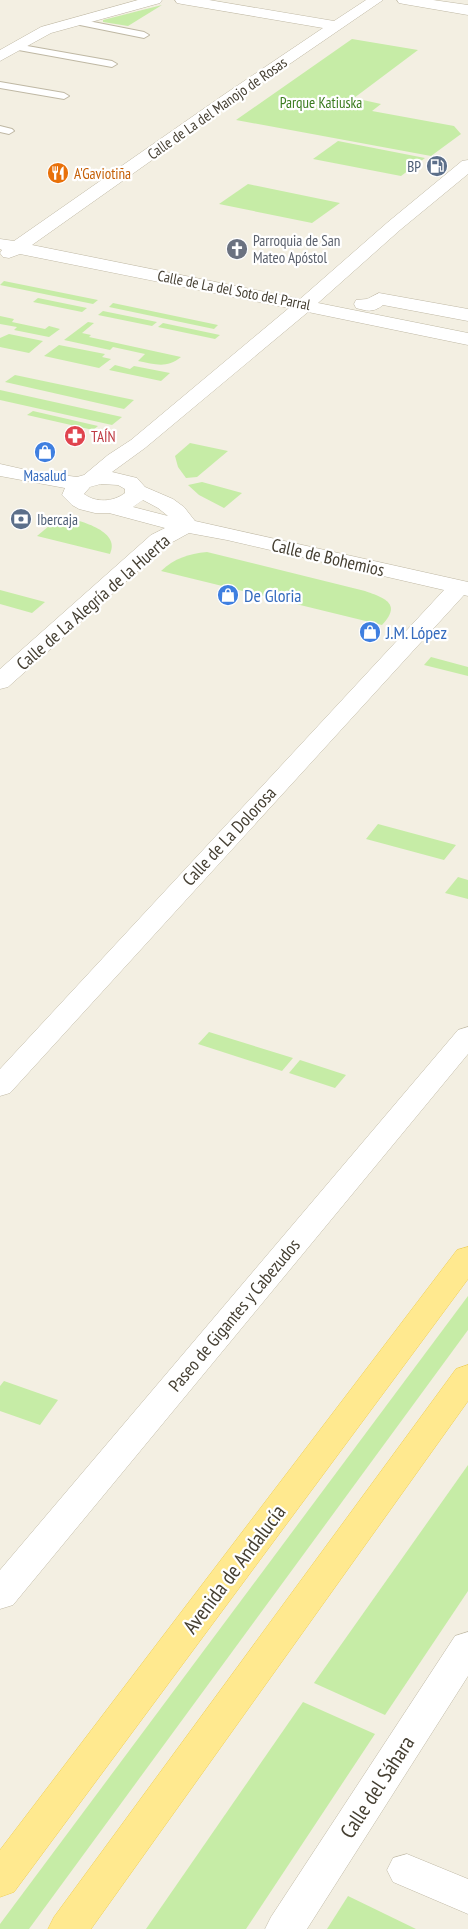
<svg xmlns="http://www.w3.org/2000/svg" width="468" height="1929" font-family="'PT Sans Narrow',sans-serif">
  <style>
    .green { fill: #c6eca6 }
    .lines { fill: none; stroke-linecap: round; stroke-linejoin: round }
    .lane-casing { stroke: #bfb8a4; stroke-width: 2 }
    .street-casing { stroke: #bfb8a4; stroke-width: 1 }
    .primary-casing { stroke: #efce54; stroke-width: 1 }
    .lane { fill: #fff; fill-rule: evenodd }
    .street { fill: #fff; fill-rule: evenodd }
    .primary { fill: #ffe98f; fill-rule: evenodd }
    .labels { text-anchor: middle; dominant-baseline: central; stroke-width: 4.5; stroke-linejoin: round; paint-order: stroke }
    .far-park-label { font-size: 15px; fill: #3b7c20; stroke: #fff }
    .far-street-label { font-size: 15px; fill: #453f32; stroke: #fff }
    .far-service-label { font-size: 15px; fill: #4e5e75; stroke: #fff; text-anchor: end }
    .far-food-label { font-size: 15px; fill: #c56008; stroke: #fff; text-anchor: start }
    .far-worship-label { font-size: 15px; fill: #5b616d; stroke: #fff; text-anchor: start }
    .far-health-label { font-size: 15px; fill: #be3a42; stroke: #fff; text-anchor: start }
    .far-shop-label { font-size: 15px; fill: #366cbe; stroke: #fff }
    .street-label { font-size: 18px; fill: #453f32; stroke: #fff }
    .shop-label { font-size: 18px; fill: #366cbe; stroke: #fff; text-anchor: start }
    .near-street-label { font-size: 21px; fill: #453f32; stroke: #fff }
  </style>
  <rect width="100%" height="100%" fill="#f3efe2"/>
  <g class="green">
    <path d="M 162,5 L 128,26 L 103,22 L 103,20 Z"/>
    <path d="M 352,39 L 418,50 L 354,98 L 381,104 L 372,111 L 454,126 L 461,134 L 431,156 L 236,120 Z"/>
    <path d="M 338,141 L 425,158 L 401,176 L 313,159 Z"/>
    <path d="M 248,184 L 340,203 L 312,223 L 219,204 Z"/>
    <path d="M 4,281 L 98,300 L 93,304 L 0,285 Z"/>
    <path d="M 38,298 L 87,308 L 82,312 L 33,302 Z"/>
    <path d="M 113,303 L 218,325 L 214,329 L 109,307 Z"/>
    <path d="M 103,311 L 157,322 L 152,326 L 98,315 Z"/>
    <path d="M 0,316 L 14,319 L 12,322 L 45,329 L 49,326 L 60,329 L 49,337 L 14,330 L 17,327 L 0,324 Z"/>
    <path d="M 88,322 L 94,323 L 82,333 L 91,335 L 89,337 L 181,357 C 166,369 155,364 138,361 L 145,354 L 113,347 L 110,350 L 64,340 Z"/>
    <path d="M 163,323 L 220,335 L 215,339 L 158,327 Z"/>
    <path d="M 9,334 L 43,341 L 29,353 L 0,347 L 0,338 Z"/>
    <path d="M 59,345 L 105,354 L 102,357 L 111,359 L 99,368 L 44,356 Z"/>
    <path d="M 115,365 L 130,369 L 134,366 L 170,373 L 161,381 L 109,370 Z"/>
    <path d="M 15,375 L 134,400 L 124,409 L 5,382 Z"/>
    <path d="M 0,390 L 122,417 L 112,425 L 0,400 Z"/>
    <path d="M 33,411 L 98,426 L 93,430 L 27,415 Z"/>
    <path d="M 190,443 L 228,451 L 197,477 L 186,478 L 178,467 L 175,456 Z"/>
    <path d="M 202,482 L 242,493 L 224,508 L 199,495 L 188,485 Z"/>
    <path d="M 61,516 C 77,520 122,530 110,554 L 37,536 Z"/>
    <path d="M 207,552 L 365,591 C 385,598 402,604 382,625 L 161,571 C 175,558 188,554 207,552 Z"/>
    <path d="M 0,590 L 45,602 L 32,613 L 0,604 Z"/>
    <path d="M 431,657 L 468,667 L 468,676 L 424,665 Z"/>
    <path d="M 378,824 L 456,845 L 444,860 L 366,839 Z"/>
    <path d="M 458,877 L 468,880 L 468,899 L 445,893 Z"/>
    <path d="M 209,1032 L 293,1058 L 282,1071 L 198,1044 Z"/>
    <path d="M 300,1060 L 346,1075 L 335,1088 L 289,1073 Z"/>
    <path d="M 468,1296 L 468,1330 L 29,1929 L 0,1929 L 0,1924 Z"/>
    <path d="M 4,1381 L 58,1400 L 40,1425 L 0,1411 L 0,1386 Z"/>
    <path d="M 468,1465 L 468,1591 L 385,1715 L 314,1683 Z"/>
    <path d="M 303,1702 L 375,1734 L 246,1929 L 146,1929 Z"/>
    <path d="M 348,1896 L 416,1929 L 327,1929 Z"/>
  </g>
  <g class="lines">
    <g class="lane-casing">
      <g id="lane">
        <path d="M 78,19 L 144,32 L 149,35 L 144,38 L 75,24 L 73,22 Z"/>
        <path d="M 16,44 L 112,61 L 117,64 L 112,67 L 13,49 L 13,45 Z"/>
        <path d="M 0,82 L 64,93 L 69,96 L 64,99 L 0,88 Z"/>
        <path d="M 0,126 L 12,129 L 14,131 L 9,134 L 0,132 Z"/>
      </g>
    </g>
    <g class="street-casing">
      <g id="street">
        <path d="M 138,0 L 162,0 L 160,3 L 51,33 L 0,61 L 0,50 L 41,27 Z"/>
        <path d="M 175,0 L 209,0 L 334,21 L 366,0 L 383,0 L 234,102 L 32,245 L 300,299 L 388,222 L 462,161 L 468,160 L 468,174 L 400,230 L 318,303 L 468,333 L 468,345 L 308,312 L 145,448 L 112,472 L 137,478 L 145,487 L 173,499 L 184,507 L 195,521 L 468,582 L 468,596 L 464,595 L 10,1093 L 0,1096 L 0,1069 L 444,590 L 227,540 L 189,533 L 167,545 L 8,687 L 0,689 L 0,669 L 151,535 L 165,528 L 109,513 L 95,513 L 79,509 L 72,505 L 62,495 L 65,488 L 0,476 L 0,464 L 31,471 L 77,477 L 84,475 L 108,455 L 131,440 L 289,308 L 20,254 L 9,258 L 3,257 L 0,253 L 2,250 L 0,249 L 0,239 L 14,241 L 222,96 L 323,28 L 182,4 L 177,3 ZM 101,484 L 118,485 L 125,489 L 125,493 C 113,502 96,503 84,494 L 90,487 ZM 143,500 L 158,508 L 168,516 L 133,507 Z"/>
        <path d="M 397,0 L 433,0 L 468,5 L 468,15 L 404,4 L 399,3 Z"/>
        <path d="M 379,293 L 468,309 L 468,321 L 383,305 C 373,313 367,311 356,308 L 354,304 L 356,300 L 367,299 Z"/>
        <path d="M 468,1027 L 468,1054 L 13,1605 L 0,1609 L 0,1570 L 458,1030 Z"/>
        <path d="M 468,1632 L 468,1676 L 307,1929 L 265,1929 L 271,1917 L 455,1636 Z"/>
        <path d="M 407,1854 L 468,1879 L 468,1914 L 393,1882 L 387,1870 L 393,1858 Z"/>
      </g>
    </g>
    <g class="primary-casing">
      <g id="primary">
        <path d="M 468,1247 L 468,1279 L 14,1892 L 0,1897 L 0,1850 L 457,1250 Z"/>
        <path d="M 468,1365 L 468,1401 L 91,1929 L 48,1929 L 54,1917 L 456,1369 Z"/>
      </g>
    </g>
    <use href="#lane" class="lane"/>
    <use href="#street" class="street"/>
    <use href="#primary" class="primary"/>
  </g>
  <defs>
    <g id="fuel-disc" transform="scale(1.125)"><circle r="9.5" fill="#5c6f8a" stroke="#fff"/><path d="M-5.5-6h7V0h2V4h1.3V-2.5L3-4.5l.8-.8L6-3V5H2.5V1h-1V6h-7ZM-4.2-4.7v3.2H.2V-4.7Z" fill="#fff"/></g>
    <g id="restaurant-disc" transform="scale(1.125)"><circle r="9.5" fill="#e8710a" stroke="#fff"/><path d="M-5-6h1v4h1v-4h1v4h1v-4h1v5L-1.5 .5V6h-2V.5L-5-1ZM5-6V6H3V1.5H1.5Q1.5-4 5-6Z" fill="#fff"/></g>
    <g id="church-disc" transform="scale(1.125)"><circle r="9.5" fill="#6b7280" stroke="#fff"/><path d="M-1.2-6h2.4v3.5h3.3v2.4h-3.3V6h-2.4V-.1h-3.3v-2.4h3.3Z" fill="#fff"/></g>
    <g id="pharmacy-disc" transform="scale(1.125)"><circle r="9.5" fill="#e0444e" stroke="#fff"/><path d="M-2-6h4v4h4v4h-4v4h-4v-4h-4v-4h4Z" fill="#fff"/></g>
    <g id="shop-disc" transform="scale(1.125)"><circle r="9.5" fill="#3f7fe0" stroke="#fff"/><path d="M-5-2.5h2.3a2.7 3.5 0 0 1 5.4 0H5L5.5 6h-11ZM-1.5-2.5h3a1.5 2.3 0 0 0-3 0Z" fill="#fff"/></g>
    <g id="bank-disc" transform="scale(1.125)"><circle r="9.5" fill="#5c6f8a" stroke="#fff"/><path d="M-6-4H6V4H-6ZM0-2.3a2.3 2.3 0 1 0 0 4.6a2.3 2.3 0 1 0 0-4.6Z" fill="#fff"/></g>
  </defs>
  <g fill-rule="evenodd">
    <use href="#fuel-disc" x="437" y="166"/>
    <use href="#restaurant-disc" x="58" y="173"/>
    <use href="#church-disc" x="237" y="249"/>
    <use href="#pharmacy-disc" x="75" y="436"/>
    <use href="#shop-disc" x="45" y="452"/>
    <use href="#bank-disc" x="21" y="519"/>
    <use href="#shop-disc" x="228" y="595"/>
    <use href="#shop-disc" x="370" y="632"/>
  </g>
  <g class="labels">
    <g class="far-park-label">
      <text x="321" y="102">Parque Katiuska</text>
    </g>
    <g class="far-street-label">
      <text transform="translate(217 108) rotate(-35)">Calle de La del Manojo de Rosas</text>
      <text transform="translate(234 290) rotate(11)">Calle de La del Soto del Parral</text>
    </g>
    <g class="far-service-label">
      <text x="421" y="166">BP</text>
      <text x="37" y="519" text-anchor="start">Ibercaja</text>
    </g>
    <g class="far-food-label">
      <text x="74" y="173">A'Gaviotiña</text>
    </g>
    <g class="far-worship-label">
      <text x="253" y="240">Parroquia de San<tspan x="253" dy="17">Mateo Apóstol</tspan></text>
    </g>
    <g class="far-health-label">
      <text x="91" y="436">TAÍN</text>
    </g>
    <g class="far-shop-label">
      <text x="45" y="475">Masalud</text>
    </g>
    <g class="street-label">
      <text transform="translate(328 557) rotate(13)">Calle de Bohemios</text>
      <text transform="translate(93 602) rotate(-41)">Calle de La Alegría de la Huerta</text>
      <text transform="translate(229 836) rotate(-47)">Calle de La Dolorosa</text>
      <text transform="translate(234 1315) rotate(-50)">Paseo de Gigantes y Cabezudos</text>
    </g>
    <g class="shop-label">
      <text x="244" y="595">De Gloria</text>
      <text x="386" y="632">J.M. López</text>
    </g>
    <g class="near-street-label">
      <text transform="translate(234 1569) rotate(-53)">Avenida de Andalucía</text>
      <text transform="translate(377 1787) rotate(-57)">Calle del Sáhara</text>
    </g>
  </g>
</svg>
